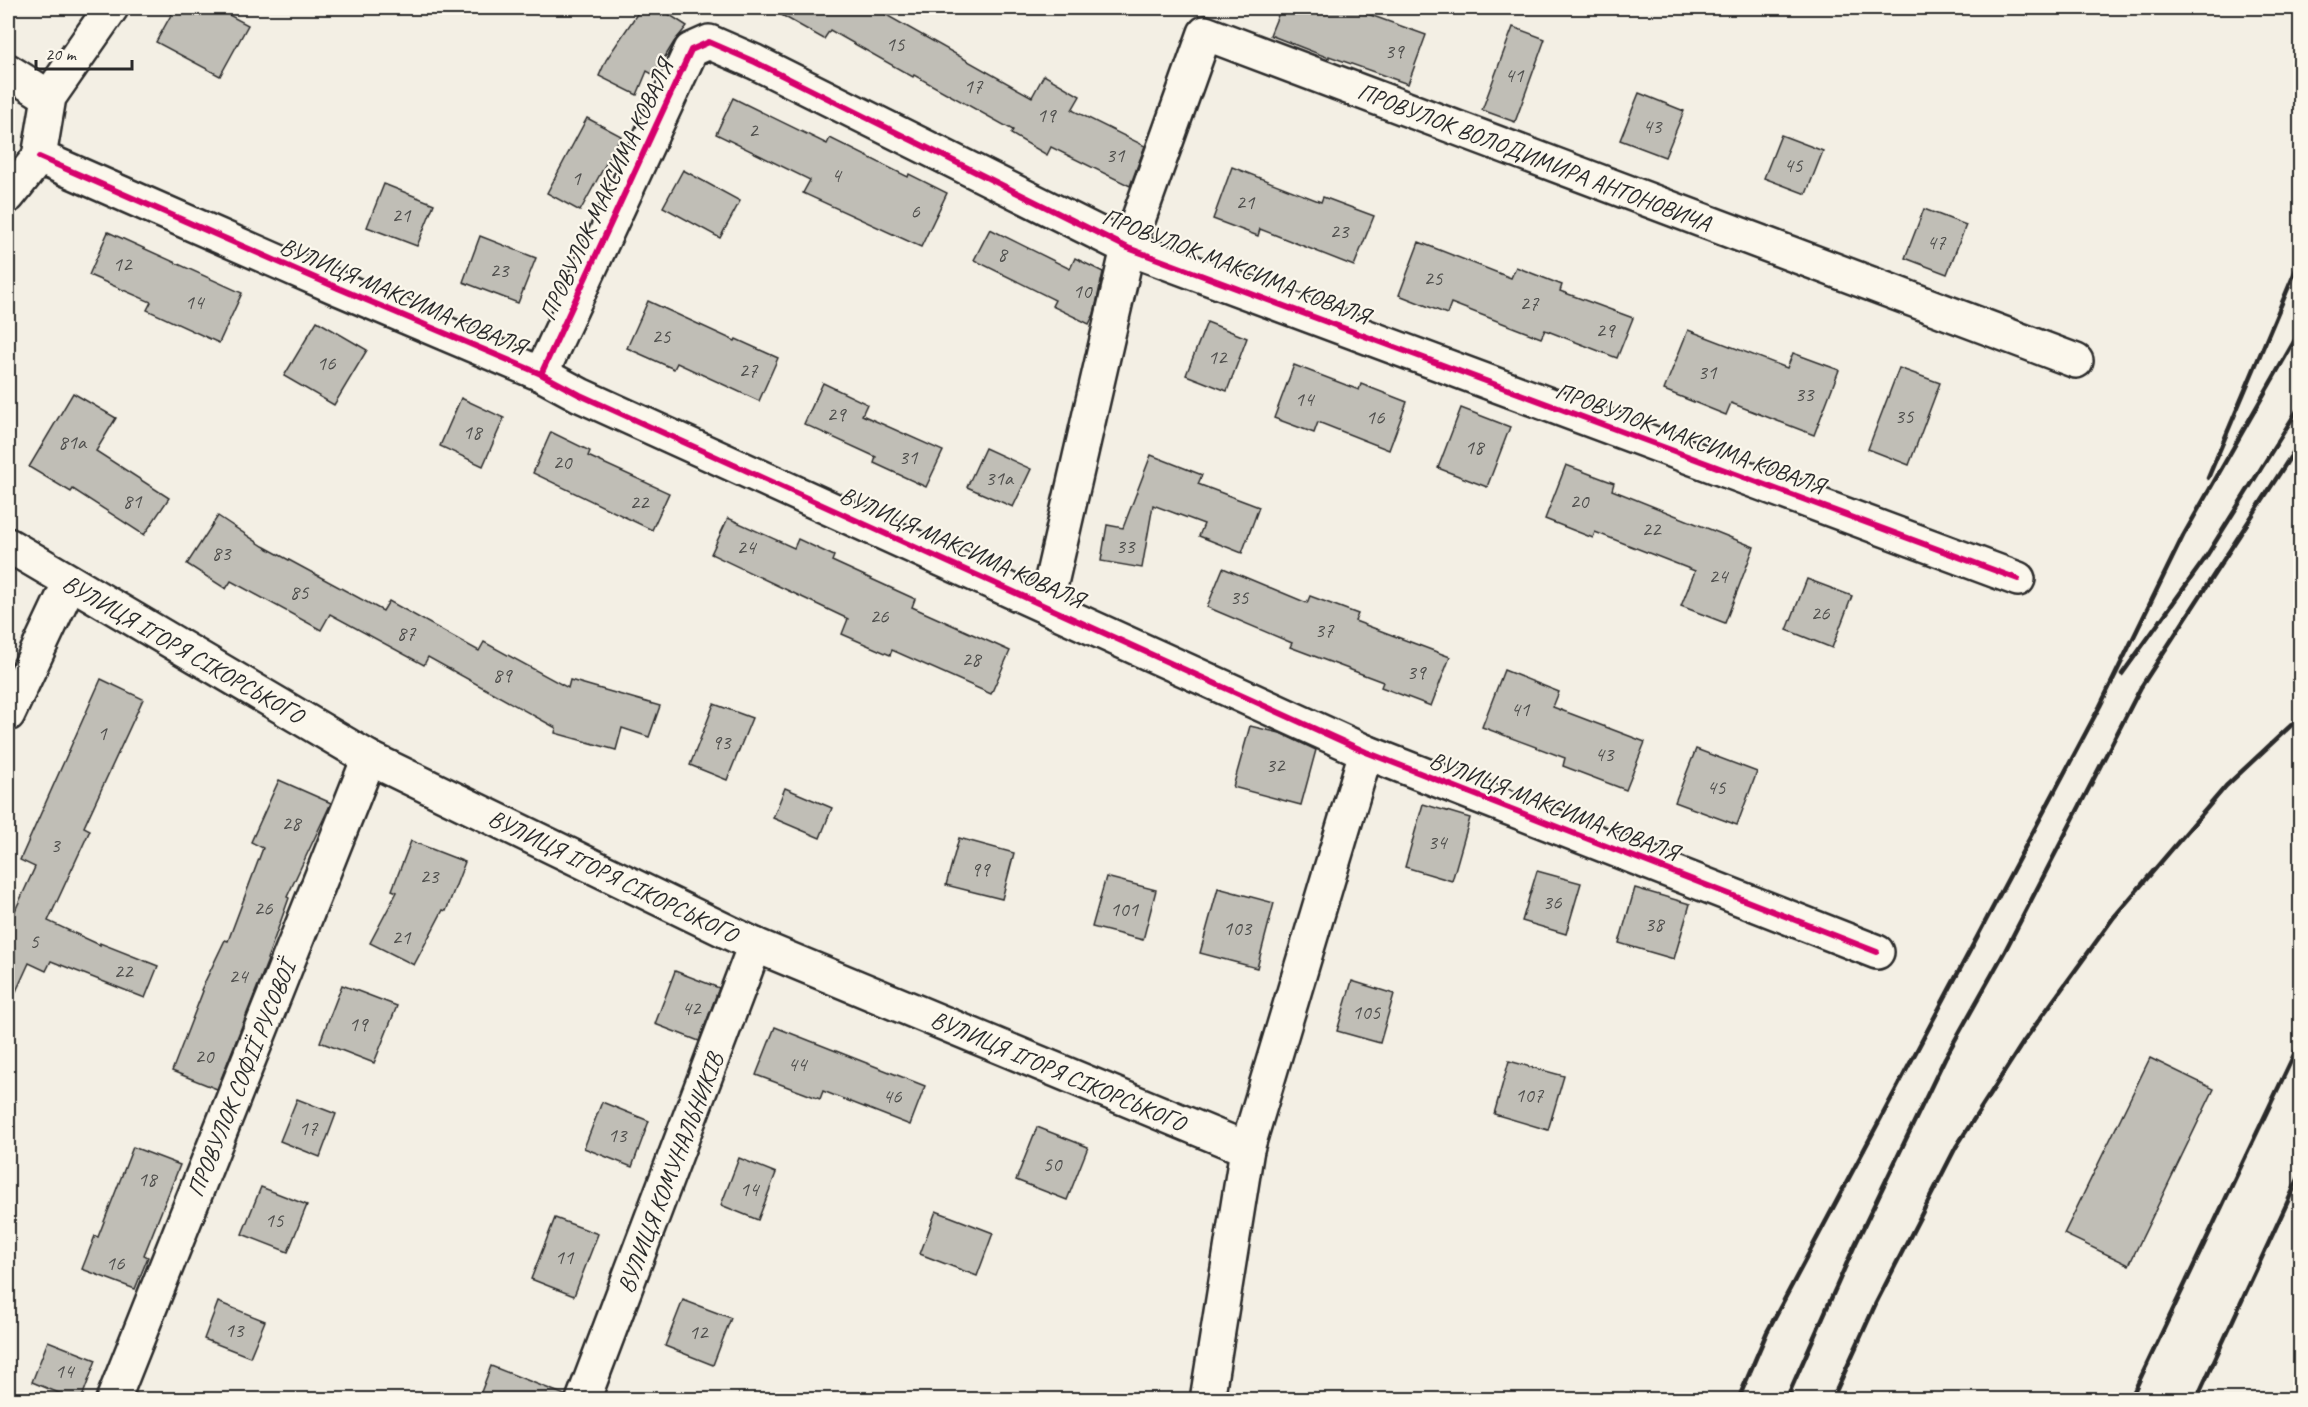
<svg xmlns="http://www.w3.org/2000/svg" width="2308" height="1407" font-family="Caveat,sans-serif">
  <style>
    .building { fill: #c0beb6; stroke: #2b2b2b; stroke-width: 1.5 }
    .lines { fill: none; stroke-linecap: round; stroke-linejoin: round }
    .minor-casing { stroke: #2b2b2b; stroke-width: 38 }
    .minor { stroke: #fbf7ec; stroke-width: 33 }
    .rail { stroke: #2b2b2b; stroke-width: 4.5 }
    .cycleway-casing { stroke: #fbf7ec; stroke-width: 10 }
    .cycleway { stroke: #d6006c; stroke-width: 6 }
    .labels { text-anchor: middle; dominant-baseline: central; stroke-width: 4.5; stroke-linejoin: round; paint-order: stroke }
    .number-label { font-size: 21px; fill: #50504e }
    .street-label { font-size: 24px; fill: #2b2b2b; stroke: #fbf7ec }
  </style>
  <rect width="100%" height="100%" fill="#f3efe4"/>
  <filter id="ink" filterUnits="userSpaceOnUse"><feTurbulence type="fractalNoise" baseFrequency=".0167" numOctaves="2"/><feDisplacementMap in="SourceGraphic" scale="12" xChannelSelector="R" yChannelSelector="G"/><feConvolveMatrix kernelMatrix="1 2 1 2 8 2 1 2 1" color-interpolation-filters="sRGB"/></filter>
  <g filter="url(#ink)">
    <g class="building">
      <path d="M 175,8 L 216,8 L 248,25 L 220,76 L 156,42 Z"/>
      <path d="M 641,8 L 659,8 L 687,26 L 674,42 L 654,75 L 647,71 L 637,95 L 599,76 L 606,60 Z"/>
      <path d="M 769,8 L 874,8 L 1032,97 L 1044,75 L 1080,96 L 1072,110 L 1145,146 L 1130,186 L 1051,147 L 1047,155 L 1011,134 L 1013,130 L 914,75 L 913,77 L 830,30 L 824,39 Z"/>
      <path d="M 1281,8 L 1351,8 L 1426,35 L 1408,84 L 1329,56 L 1329,58 L 1270,35 Z"/>
      <path d="M 1513,27 L 1545,39 L 1515,122 L 1482,110 Z"/>
      <path d="M 1639,93 L 1684,111 L 1665,157 L 1620,140 Z"/>
      <path d="M 733,98 L 827,144 L 830,138 L 908,177 L 909,174 L 947,193 L 921,247 L 803,193 L 810,180 L 716,134 Z"/>
      <path d="M 587,118 L 621,136 L 580,211 L 547,193 Z"/>
      <path d="M 1781,135 L 1823,151 L 1806,194 L 1764,178 Z"/>
      <path d="M 1232,167 L 1321,202 L 1323,197 L 1374,216 L 1354,266 L 1260,229 L 1258,236 L 1213,219 Z"/>
      <path d="M 683,170 L 740,201 L 720,238 L 663,207 Z"/>
      <path d="M 384,184 L 434,204 L 417,246 L 367,227 Z"/>
      <path d="M 1924,209 L 1966,225 L 1947,274 L 1905,258 Z"/>
      <path d="M 990,229 L 1070,269 L 1075,258 L 1103,272 L 1094,314 L 1089,324 L 1052,306 L 1055,300 L 974,260 Z"/>
      <path d="M 108,232 L 242,293 L 219,343 L 147,310 L 151,302 L 89,275 Z"/>
      <path d="M 480,236 L 536,258 L 518,303 L 463,282 Z"/>
      <path d="M 1419,242 L 1511,278 L 1516,267 L 1562,285 L 1560,291 L 1633,318 L 1617,358 L 1545,330 L 1541,338 L 1451,303 L 1447,314 L 1399,295 Z"/>
      <path d="M 648,301 L 735,341 L 736,339 L 778,358 L 759,401 L 677,363 L 674,369 L 627,348 Z"/>
      <path d="M 317,321 L 367,350 L 334,405 L 284,376 Z"/>
      <path d="M 1207,322 L 1247,338 L 1227,391 L 1186,375 Z"/>
      <path d="M 1688,330 L 1787,368 L 1793,353 L 1839,370 L 1814,435 L 1731,403 L 1726,415 L 1664,390 Z"/>
      <path d="M 1294,365 L 1359,390 L 1361,384 L 1407,402 L 1389,450 L 1318,422 L 1314,433 L 1274,418 Z"/>
      <path d="M 1899,368 L 1940,383 L 1909,465 L 1868,449 Z"/>
      <path d="M 823,383 L 867,404 L 862,415 L 943,451 L 926,487 L 874,463 L 876,457 L 804,424 Z"/>
      <path d="M 73,393 L 116,418 L 96,451 L 169,498 L 144,535 L 73,489 L 71,492 L 29,467 Z"/>
      <path d="M 461,398 L 504,418 L 483,466 L 440,446 Z"/>
      <path d="M 1461,408 L 1510,427 L 1487,487 L 1438,468 Z"/>
      <path d="M 551,432 L 590,451 L 588,456 L 669,493 L 652,530 L 533,473 Z"/>
      <path d="M 985,448 L 1031,469 L 1013,507 L 967,487 Z"/>
      <path d="M 1151,455 L 1202,475 L 1198,484 L 1259,507 L 1242,553 L 1199,536 L 1204,524 L 1153,505 L 1142,568 L 1101,561 L 1107,525 L 1123,528 Z"/>
      <path d="M 1566,465 L 1614,483 L 1612,490 L 1754,547 L 1725,623 L 1681,606 L 1695,571 L 1595,532 L 1593,538 L 1545,519 Z"/>
      <path d="M 218,516 L 263,546 L 383,611 L 389,601 L 479,651 L 484,642 L 568,688 L 570,680 L 660,706 L 649,737 L 622,728 L 616,750 L 555,733 L 556,728 L 428,657 L 424,665 L 330,614 L 321,630 L 231,581 L 226,589 L 187,564 Z"/>
      <path d="M 728,518 L 794,548 L 798,539 L 834,556 L 832,561 L 915,599 L 912,607 L 1010,651 L 991,694 L 892,650 L 890,655 L 842,634 L 848,619 L 711,554 Z"/>
      <path d="M 1223,568 L 1307,603 L 1310,596 L 1358,614 L 1355,621 L 1450,657 L 1431,706 L 1381,687 L 1383,682 L 1290,647 L 1292,643 L 1207,607 Z"/>
      <path d="M 1807,579 L 1852,596 L 1832,648 L 1787,630 Z"/>
      <path d="M 1504,670 L 1559,692 L 1553,707 L 1645,742 L 1626,790 L 1563,766 L 1565,758 L 1482,727 Z"/>
      <path d="M 101,679 L 143,699 L 84,827 L 90,830 L 48,921 L 100,945 L 100,943 L 158,966 L 145,998 L 51,961 L 46,971 L 29,963 L 8,1009 L 8,926 L 35,867 L 20,860 Z"/>
      <path d="M 714,704 L 752,718 L 727,780 L 690,765 Z"/>
      <path d="M 1250,726 L 1280,733 L 1316,750 L 1301,805 L 1233,787 Z"/>
      <path d="M 1696,749 L 1757,772 L 1737,825 L 1675,802 Z"/>
      <path d="M 279,780 L 331,803 L 287,897 L 289,898 L 267,959 L 268,960 L 217,1089 L 172,1071 L 203,991 L 201,990 L 225,940 L 228,941 L 263,848 L 251,842 Z"/>
      <path d="M 785,788 L 832,808 L 820,838 L 773,818 Z"/>
      <path d="M 1423,804 L 1470,818 L 1452,881 L 1405,867 Z"/>
      <path d="M 959,838 L 1014,853 L 1002,899 L 946,885 Z"/>
      <path d="M 411,841 L 465,862 L 446,911 L 443,910 L 414,965 L 370,943 L 397,892 L 392,890 Z"/>
      <path d="M 1537,871 L 1581,883 L 1566,934 L 1522,921 Z"/>
      <path d="M 1106,877 L 1156,890 L 1143,940 L 1092,927 Z"/>
      <path d="M 1218,888 L 1274,903 L 1257,968 L 1200,953 Z"/>
      <path d="M 1635,888 L 1690,904 L 1674,959 L 1619,943 Z"/>
      <path d="M 675,971 L 719,988 L 699,1041 L 655,1024 Z"/>
      <path d="M 1352,981 L 1394,994 L 1380,1043 L 1337,1031 Z"/>
      <path d="M 342,985 L 397,1006 L 374,1063 L 320,1042 Z"/>
      <path d="M 775,1027 L 925,1086 L 910,1125 L 823,1091 L 820,1099 L 756,1075 Z"/>
      <path d="M 2150,1058 L 2214,1089 L 2129,1265 L 2064,1234 Z"/>
      <path d="M 1509,1061 L 1564,1076 L 1548,1130 L 1494,1114 Z"/>
      <path d="M 297,1099 L 336,1114 L 320,1157 L 280,1141 Z"/>
      <path d="M 602,1102 L 649,1121 L 632,1167 L 584,1148 Z"/>
      <path d="M 1037,1127 L 1088,1147 L 1067,1200 L 1016,1180 Z"/>
      <path d="M 133,1147 L 180,1165 L 144,1255 L 148,1257 L 135,1289 L 82,1269 L 95,1236 L 98,1237 Z"/>
      <path d="M 739,1158 L 776,1173 L 758,1220 L 721,1205 Z"/>
      <path d="M 261,1187 L 307,1205 L 288,1252 L 242,1234 Z"/>
      <path d="M 936,1211 L 993,1233 L 977,1276 L 920,1254 Z"/>
      <path d="M 555,1218 L 598,1234 L 574,1296 L 531,1279 Z"/>
      <path d="M 683,1300 L 731,1318 L 713,1365 L 665,1346 Z"/>
      <path d="M 218,1302 L 265,1321 L 250,1357 L 204,1339 Z"/>
      <path d="M 48,1341 L 96,1360 L 81,1400 L 76,1400 L 32,1382 Z"/>
      <path d="M 491,1366 L 565,1395 L 565,1400 L 478,1400 Z"/>
    </g>
    <g class="lines">
      <g class="minor-casing">
        <g id="minor">
          <path d="M 8,71 L 49,97"/>
          <path d="M 39,157 L 338,288 L 541,374 L 580,395 L 1366,752 L 1877,952"/>
          <path d="M 8,196 L 39,157 L 49,97 L 111,8"/>
          <path d="M 541,374 L 691,50 L 709,42 L 755,62 L 1128,248 L 2018,579"/>
          <path d="M 8,545 L 369,758 L 755,945 L 1247,1149"/>
          <path d="M 1046,605 L 1128,248 L 1205,33 L 2076,361"/>
          <path d="M 8,714 L 70,582"/>
          <path d="M 113,1400 L 369,758"/>
          <path d="M 583,1400 L 755,945"/>
          <path d="M 1207,1400 L 1247,1149 L 1366,752"/>
        </g>
      </g>
      <use href="#minor" class="minor"/>
      <g class="rail">
        <path d="M 2208,478 L 2300,260"/>
        <path d="M 2122,674 L 2204,560 L 2300,406"/>
        <path d="M 1738,1400 L 1767,1332 L 2100,706 L 2183,536 L 2300,331"/>
        <path d="M 1786,1400 L 1854,1247 L 1945,1058 L 2005,951 L 2141,687 L 2300,442"/>
        <path d="M 1832,1400 L 1876,1303 L 1956,1147 L 2024,1041 L 2114,917 L 2226,786 L 2300,717"/>
        <path d="M 2130,1400 L 2300,1042"/>
        <path d="M 2196,1400 L 2300,1175"/>
      </g>
      <g class="cycleway-casing">
        <g id="cycleway">
          <path d="M 39,157 L 338,288 L 541,374 L 580,395 L 1366,752 L 1877,952"/>
          <path d="M 541,374 L 691,50 L 709,42 L 755,62 L 1128,248 L 2018,579"/>
        </g>
      </g>
      <use href="#cycleway" class="cycleway"/>
    </g>
  </g>
  <g class="labels">
    <g class="number-label">
      <text x="895" y="44">15</text>
      <text x="1394" y="51">39</text>
      <text x="1514" y="75">41</text>
      <text x="973" y="86">17</text>
      <text x="1046" y="115">19</text>
      <text x="1652" y="126">43</text>
      <text x="753" y="130">2</text>
      <text x="1115" y="155">31</text>
      <text x="1793" y="165">45</text>
      <text x="836" y="175">4</text>
      <text x="576" y="178">1</text>
      <text x="1245" y="202">21</text>
      <text x="915" y="211">6</text>
      <text x="401" y="215">21</text>
      <text x="1339" y="231">23</text>
      <text x="1936" y="242">47</text>
      <text x="1002" y="254">8</text>
      <text x="122" y="264">12</text>
      <text x="499" y="270">23</text>
      <text x="1433" y="278">25</text>
      <text x="1082" y="291">10</text>
      <text x="194" y="302">14</text>
      <text x="1529" y="303">27</text>
      <text x="1605" y="330">29</text>
      <text x="661" y="336">25</text>
      <text x="1217" y="357">12</text>
      <text x="326" y="363">16</text>
      <text x="748" y="370">27</text>
      <text x="1707" y="372">31</text>
      <text x="1804" y="394">33</text>
      <text x="1304" y="399">14</text>
      <text x="836" y="414">29</text>
      <text x="1904" y="416">35</text>
      <text x="1375" y="417">16</text>
      <text x="472" y="432">18</text>
      <text x="72" y="442">81а</text>
      <text x="1474" y="447">18</text>
      <text x="908" y="457">31</text>
      <text x="562" y="462">20</text>
      <text x="999" y="478">31а</text>
      <text x="132" y="501">81</text>
      <text x="1579" y="501">20</text>
      <text x="639" y="502">22</text>
      <text x="1651" y="529">22</text>
      <text x="1125" y="546">33</text>
      <text x="746" y="547">24</text>
      <text x="221" y="553">83</text>
      <text x="1718" y="576">24</text>
      <text x="299" y="592">85</text>
      <text x="1239" y="597">35</text>
      <text x="1820" y="613">26</text>
      <text x="879" y="616">26</text>
      <text x="1324" y="630">37</text>
      <text x="406" y="633">87</text>
      <text x="971" y="659">28</text>
      <text x="1416" y="672">39</text>
      <text x="502" y="675">89</text>
      <text x="1520" y="709">41</text>
      <text x="102" y="733">1</text>
      <text x="721" y="742">93</text>
      <text x="1604" y="754">43</text>
      <text x="1275" y="765">32</text>
      <text x="1716" y="787">45</text>
      <text x="291" y="823">28</text>
      <text x="1437" y="842">34</text>
      <text x="55" y="845">3</text>
      <text x="980" y="869">99</text>
      <text x="429" y="876">23</text>
      <text x="1552" y="902">36</text>
      <text x="263" y="908">26</text>
      <text x="1124" y="909">101</text>
      <text x="1654" y="924">38</text>
      <text x="1237" y="928">103</text>
      <text x="401" y="937">21</text>
      <text x="34" y="941">5</text>
      <text x="123" y="971">22</text>
      <text x="238" y="976">24</text>
      <text x="691" y="1008">42</text>
      <text x="1366" y="1012">105</text>
      <text x="358" y="1024">19</text>
      <text x="204" y="1056">20</text>
      <text x="797" y="1064">44</text>
      <text x="1529" y="1095">107</text>
      <text x="892" y="1096">46</text>
      <text x="308" y="1128">17</text>
      <text x="617" y="1135">13</text>
      <text x="1052" y="1164">50</text>
      <text x="147" y="1179">18</text>
      <text x="749" y="1189">14</text>
      <text x="274" y="1220">15</text>
      <text x="564" y="1257">11</text>
      <text x="115" y="1263">16</text>
      <text x="234" y="1330">13</text>
      <text x="698" y="1332">12</text>
      <text x="64" y="1371">14</text>
    </g>
    <g class="street-label">
      <text transform="translate(1534 157) rotate(21)">ПРОВУЛОК ВОЛОДИМИРА АНТОНОВИЧА</text>
      <text transform="translate(606 190) rotate(-65)">ПРОВУЛОК МАКСИМА КОВАЛЯ</text>
      <text transform="translate(1236 266) rotate(21)">ПРОВУЛОК МАКСИМА КОВАЛЯ</text>
      <text transform="translate(403 296) rotate(23)">ВУЛИЦЯ МАКСИМА КОВАЛЯ</text>
      <text transform="translate(1690 438) rotate(20)">ПРОВУЛОК МАКСИМА КОВАЛЯ</text>
      <text transform="translate(962 547) rotate(24)">ВУЛИЦЯ МАКСИМА КОВАЛЯ</text>
      <text transform="translate(183 649) rotate(30)">ВУЛИЦЯ ІГОРЯ СІКОРСЬКОГО</text>
      <text transform="translate(1554 806) rotate(21)">ВУЛИЦЯ МАКСИМА КОВАЛЯ</text>
      <text transform="translate(613 876) rotate(26)">ВУЛИЦЯ ІГОРЯ СІКОРСЬКОГО</text>
      <text transform="translate(1058 1071) rotate(23)">ВУЛИЦЯ ІГОРЯ СІКОРСЬКОГО</text>
      <text transform="translate(241 1079) rotate(-68)">ПРОВУЛОК СОФІЇ РУСОВОЇ</text>
      <text transform="translate(670 1173) rotate(-69)">ВУЛИЦЯ КОМУНАЛЬНИКІВ</text>
    </g>
  </g>
  <rect width="2308" height="1407" fill="none" stroke="#fbf7ec" stroke-width="30"/>
  <rect x="15" y="15" width="2278" height="1377" fill="none" stroke="#2b2b2b" stroke-width="2" filter="url(#ink)"/>
  <path d="M36 60v9h96v-9" fill="none" stroke="#2b2b2b" stroke-width="3"/>
  <text x="45" y="60" font-size="18" fill="#2b2b2b" stroke="#fbf7ec" stroke-width="4.5" paint-order="stroke">20 m</text>
</svg>
